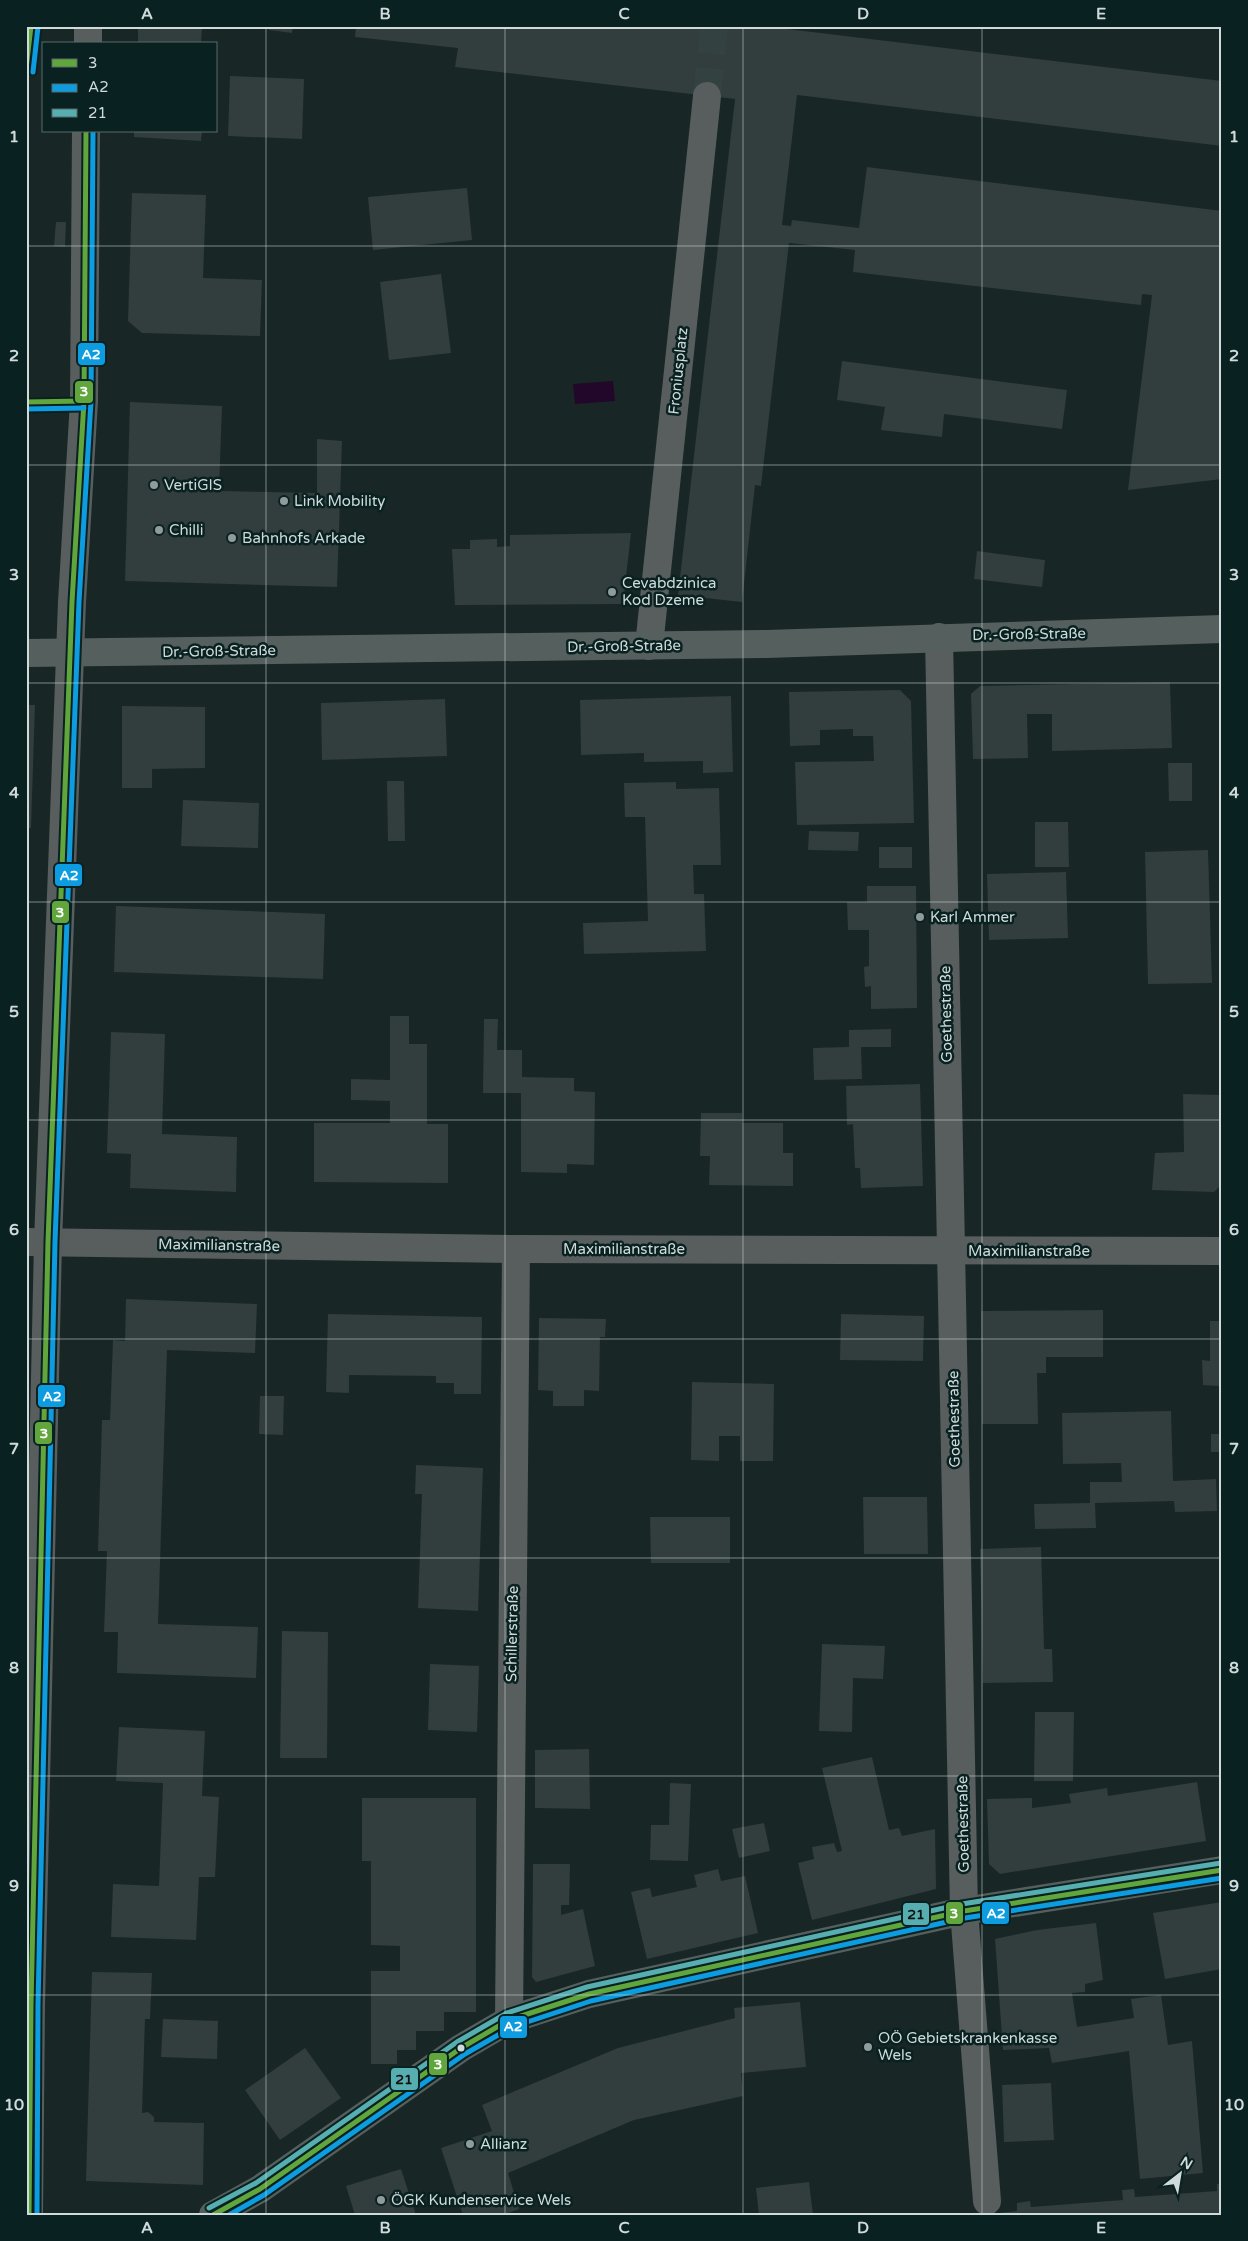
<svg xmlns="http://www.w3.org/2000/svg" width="1248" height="2241" font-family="'Varela Round',sans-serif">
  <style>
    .water { fill: #22072b }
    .building { fill: #323d3d }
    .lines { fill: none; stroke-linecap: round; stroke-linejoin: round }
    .minor-tunnel { stroke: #344141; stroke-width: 28; stroke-dasharray: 28 14; stroke-linecap: butt }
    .minor { stroke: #585d5d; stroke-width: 28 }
    .primary { stroke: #555f5e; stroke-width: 28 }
    .bus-1-casing { stroke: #0a2121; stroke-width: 9 }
    .bus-2-casing { stroke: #0a2121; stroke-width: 9 }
    .bus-3-casing { stroke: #0a2121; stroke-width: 9 }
    .bus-1 { stroke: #60a63c; stroke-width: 5 }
    .bus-2 { stroke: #0d9ce0; stroke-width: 5 }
    .bus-3 { stroke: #56aeb0; stroke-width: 5 }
    .grid { fill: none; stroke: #cedbda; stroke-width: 1; stroke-opacity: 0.55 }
    .poi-dot { fill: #8f9c9b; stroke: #0a2121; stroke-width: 2 }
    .bus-dot { fill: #cedbda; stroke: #0a2121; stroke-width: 2 }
    .labels { text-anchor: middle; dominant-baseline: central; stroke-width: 5; stroke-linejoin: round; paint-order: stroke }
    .street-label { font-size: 15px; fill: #cedbda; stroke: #0a2121 }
    .poi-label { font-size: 15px; fill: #cedbda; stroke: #0a2121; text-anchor: start }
    .line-badge { stroke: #0a2121; stroke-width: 2 }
    .badge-label { font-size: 14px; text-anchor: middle; font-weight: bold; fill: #fff }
    .pale-badge-label { font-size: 14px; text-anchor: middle; font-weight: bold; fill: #111 }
    .neatline { fill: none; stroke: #cedbda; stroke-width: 2 }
    .grid-label { font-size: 16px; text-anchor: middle; font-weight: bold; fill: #cedbda }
  </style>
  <rect width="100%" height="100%" fill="#192626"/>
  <path class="water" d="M 613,381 L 615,401 L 575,404 L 573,384 Z"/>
  <g class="building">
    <path d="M 138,26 L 202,26 L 201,44 L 138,44 Z"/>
    <path d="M 269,26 L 293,26 L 292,33 L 269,30 Z"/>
    <path d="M 356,26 L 761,26 L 1222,81 L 1222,146 L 797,95 L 782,225 L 791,226 L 792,220 L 859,228 L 867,167 L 1222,211 L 1222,479 L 1128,490 L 1152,295 L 1142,294 L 1141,305 L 853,272 L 855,250 L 789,243 L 761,486 L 755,485 L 742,602 L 678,595 L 735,99 L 455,67 L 458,48 L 355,37 Z"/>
    <path d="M 230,76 L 304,79 L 302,139 L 228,136 Z"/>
    <path d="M 134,131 L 202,131 L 201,141 L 134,137 Z"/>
    <path d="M 467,188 L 472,240 L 373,250 L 368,197 Z"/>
    <path d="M 132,193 L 206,195 L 203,278 L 262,280 L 260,336 L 142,333 L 128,321 Z"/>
    <path d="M 56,222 L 66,222 L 65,247 L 54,246 Z"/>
    <path d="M 441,274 L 451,353 L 389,360 L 380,282 Z"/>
    <path d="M 842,361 L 1067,390 L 1062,429 L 944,414 L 942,437 L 881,430 L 885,407 L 837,400 Z"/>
    <path d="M 130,402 L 222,406 L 219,491 L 317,493 L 317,439 L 342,441 L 337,587 L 125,581 Z"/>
    <path d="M 631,533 L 623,604 L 455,605 L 452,549 L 470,549 L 470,540 L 497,539 L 497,547 L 510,546 L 510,535 Z"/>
    <path d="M 977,551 L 1045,560 L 1042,587 L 974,579 Z"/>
    <path d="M 1170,682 L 1172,748 L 1052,751 L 1052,714 L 1027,714 L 1028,758 L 973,759 L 971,694 L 980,686 Z"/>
    <path d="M 900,690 L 911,701 L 914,823 L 797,825 L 795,762 L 874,761 L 873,736 L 853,736 L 853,729 L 820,730 L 820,745 L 790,746 L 789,692 Z"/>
    <path d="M 731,696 L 733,772 L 703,773 L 703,761 L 644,762 L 644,753 L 581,755 L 580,700 Z"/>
    <path d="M 445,699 L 447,756 L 322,760 L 321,703 Z"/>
    <path d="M 26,705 L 35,705 L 31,828 L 26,828 Z"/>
    <path d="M 122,706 L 205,707 L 205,768 L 152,769 L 152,788 L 122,788 Z"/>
    <path d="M 1168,763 L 1192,763 L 1192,801 L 1169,801 Z"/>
    <path d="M 387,781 L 404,781 L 405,841 L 388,841 Z"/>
    <path d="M 676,782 L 676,789 L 719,788 L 721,865 L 693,865 L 694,894 L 704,894 L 706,951 L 584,954 L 583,923 L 648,921 L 645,817 L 625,817 L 624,783 Z"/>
    <path d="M 183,800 L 259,803 L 258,848 L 181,846 Z"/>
    <path d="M 1035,822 L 1068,822 L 1069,867 L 1035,867 Z"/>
    <path d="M 809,831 L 859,832 L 858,851 L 808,850 Z"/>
    <rect x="879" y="847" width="33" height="21"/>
    <path d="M 1208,850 L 1212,983 L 1148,984 L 1145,852 Z"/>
    <path d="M 1066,872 L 1068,938 L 989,940 L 987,874 Z"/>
    <path d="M 867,886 L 916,886 L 917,1008 L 871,1009 L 871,986 L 865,987 L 864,967 L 869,966 L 869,930 L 848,930 L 847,902 L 867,902 Z"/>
    <path d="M 116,906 L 325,914 L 323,979 L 114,972 Z"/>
    <path d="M 390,1016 L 409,1016 L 409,1044 L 427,1044 L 427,1124 L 448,1124 L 448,1183 L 314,1182 L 314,1123 L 390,1123 L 390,1101 L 351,1100 L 351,1079 L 390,1080 Z"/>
    <path d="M 484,1019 L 498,1019 L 497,1050 L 522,1050 L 522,1077 L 574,1078 L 574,1091 L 595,1092 L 594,1165 L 567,1164 L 567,1173 L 521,1172 L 521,1093 L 483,1093 Z"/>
    <path d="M 891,1029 L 891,1047 L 861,1047 L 862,1079 L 814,1080 L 813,1048 L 849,1047 L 849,1030 Z"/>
    <path d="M 111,1032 L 165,1034 L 162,1134 L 237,1137 L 236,1192 L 130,1188 L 131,1154 L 107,1153 Z"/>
    <path d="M 920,1084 L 923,1186 L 861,1188 L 860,1168 L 855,1168 L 853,1124 L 847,1125 L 846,1086 Z"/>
    <path d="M 1183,1094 L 1222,1095 L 1222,1184 L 1214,1192 L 1152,1190 L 1155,1153 L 1184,1152 Z"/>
    <path d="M 701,1113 L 742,1113 L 742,1123 L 783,1123 L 783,1153 L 793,1153 L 793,1186 L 709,1185 L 710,1156 L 700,1156 Z"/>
    <path d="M 126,1299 L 257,1304 L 255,1353 L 167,1350 L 158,1624 L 258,1627 L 256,1678 L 117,1673 L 118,1632 L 104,1632 L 107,1551 L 98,1551 L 102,1420 L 110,1420 L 113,1340 L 125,1341 Z"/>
    <path d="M 1103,1310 L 1103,1357 L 1046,1357 L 1046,1373 L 1037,1373 L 1038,1424 L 982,1424 L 981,1311 Z"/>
    <path d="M 328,1314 L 482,1317 L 481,1394 L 454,1394 L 454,1383 L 436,1383 L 436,1376 L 349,1375 L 349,1393 L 326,1392 Z"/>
    <path d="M 841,1314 L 924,1316 L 923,1361 L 840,1360 Z"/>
    <path d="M 539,1318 L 606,1319 L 605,1337 L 600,1337 L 599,1391 L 584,1390 L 584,1406 L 553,1406 L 553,1391 L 538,1390 Z"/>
    <path d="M 1210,1321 L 1222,1321 L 1222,1452 L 1211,1452 L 1211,1434 L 1219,1434 L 1219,1386 L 1203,1385 L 1202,1360 L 1210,1361 Z"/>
    <path d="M 692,1382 L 774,1384 L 773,1461 L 740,1461 L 740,1436 L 719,1436 L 719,1461 L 691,1460 Z"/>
    <path d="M 260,1396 L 284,1396 L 283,1435 L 259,1434 Z"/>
    <path d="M 1171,1411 L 1173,1481 L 1216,1479 L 1217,1511 L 1175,1512 L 1174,1501 L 1095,1503 L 1096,1528 L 1035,1529 L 1034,1504 L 1090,1503 L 1090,1482 L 1122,1482 L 1121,1463 L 1063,1464 L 1062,1413 Z"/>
    <path d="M 416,1465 L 483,1468 L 478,1611 L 418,1608 L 422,1494 L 415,1494 Z"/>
    <path d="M 863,1497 L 927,1497 L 928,1554 L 864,1554 Z"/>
    <path d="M 650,1517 L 730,1517 L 730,1563 L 651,1563 Z"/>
    <path d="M 1041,1547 L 1044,1649 L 1052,1649 L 1053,1682 L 983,1683 L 980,1549 Z"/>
    <path d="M 282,1631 L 328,1632 L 327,1758 L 280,1758 Z"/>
    <path d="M 822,1644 L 885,1646 L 883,1679 L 853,1678 L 852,1732 L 819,1731 Z"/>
    <path d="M 430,1664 L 479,1666 L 477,1732 L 428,1730 Z"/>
    <path d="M 1035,1712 L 1074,1712 L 1073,1781 L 1034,1781 Z"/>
    <path d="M 119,1727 L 205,1731 L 202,1796 L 219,1797 L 215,1877 L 199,1877 L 196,1940 L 111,1937 L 113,1884 L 159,1886 L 163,1783 L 116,1781 Z"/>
    <path d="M 589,1749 L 590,1809 L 535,1808 L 535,1750 Z"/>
    <path d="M 872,1757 L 889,1830 L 899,1828 L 902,1836 L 935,1829 L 936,1889 L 812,1920 L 798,1863 L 814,1859 L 812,1847 L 834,1843 L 837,1852 L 842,1851 L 822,1768 Z"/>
    <path d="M 1197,1782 L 1206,1841 L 1000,1874 L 989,1864 L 987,1799 L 1032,1798 L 1032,1808 L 1071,1803 L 1069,1794 L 1107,1788 L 1108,1796 Z"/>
    <path d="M 670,1783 L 691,1784 L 688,1861 L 650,1860 L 651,1825 L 669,1825 Z"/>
    <path d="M 362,1798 L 476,1798 L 476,2012 L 444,2012 L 444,2031 L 416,2031 L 416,2050 L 397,2050 L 397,2064 L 371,2064 L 371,1971 L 400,1971 L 400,1946 L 371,1945 L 371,1861 L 362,1861 Z"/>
    <path d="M 764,1823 L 770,1851 L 739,1858 L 732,1829 Z"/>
    <path d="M 533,1864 L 570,1864 L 569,1905 L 561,1905 L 561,1915 L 583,1909 L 595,1966 L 536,1982 L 532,1977 Z"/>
    <path d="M 718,1869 L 721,1881 L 745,1876 L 758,1933 L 647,1959 L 631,1892 L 650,1888 L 652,1897 L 697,1887 L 694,1875 Z"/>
    <path d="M 1222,1902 L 1222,1969 L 1165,1979 L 1153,1913 Z"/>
    <path d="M 1096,1923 L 1103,1980 L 1085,1984 L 1085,1992 L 1072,1993 L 1077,2027 L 1134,2018 L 1131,1999 L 1161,1995 L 1168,2045 L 1192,2041 L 1203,2173 L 1140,2179 L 1129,2051 L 1052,2063 L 1049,2048 L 1003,2050 L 995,1939 L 1037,1930 Z"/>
    <path d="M 92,1972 L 152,1973 L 150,2019 L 145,2019 L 142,2113 L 148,2112 L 154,2117 L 154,2122 L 204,2123 L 203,2185 L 86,2181 Z"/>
    <path d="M 800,2002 L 806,2067 L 741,2073 L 743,2096 L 634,2120 L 508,2173 L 519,2209 L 503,2215 L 463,2215 L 441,2148 L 492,2131 L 482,2105 L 618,2048 L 735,2018 L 734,2008 Z"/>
    <path d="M 163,2019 L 218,2021 L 217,2059 L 161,2057 Z"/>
    <path d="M 305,2048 L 341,2098 L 280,2140 L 245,2090 Z"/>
    <path d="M 1051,2083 L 1054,2140 L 1004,2142 L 1002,2085 Z"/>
    <path d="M 401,2169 L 416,2215 L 355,2215 L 346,2186 Z"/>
    <path d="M 809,2182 L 813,2215 L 759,2215 L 756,2188 Z"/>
    <path d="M 1217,2184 L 1222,2184 L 1222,2215 L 980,2215 L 1017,2211 L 1017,2203 L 1030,2201 L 1031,2207 L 1123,2200 L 1122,2190 L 1134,2189 L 1135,2197 L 1217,2191 Z"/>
  </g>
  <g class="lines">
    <path class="minor-tunnel" d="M 707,96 L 714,26"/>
    <g class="minor">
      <path d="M 88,44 L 88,26"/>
      <path d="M 939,637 L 964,1911 L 987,2201"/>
      <path d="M 649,646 L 707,96"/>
      <path d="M 26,1242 L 516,1249 L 1222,1251"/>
      <path d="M 509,2020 L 516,1249"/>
      <path d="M 29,2215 L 31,2005 L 48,1242 L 72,602 L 84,401 L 86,131"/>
    </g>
    <g class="primary">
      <path d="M 26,653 L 767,644 L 1222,629"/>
      <path d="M 213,2215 L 260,2189 L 461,2048 L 509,2020 L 589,1994 L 964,1911 L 1222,1870"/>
    </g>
    <g class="bus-1-casing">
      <g id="bus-1">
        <path d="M 26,69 L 31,26"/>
        <path d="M 26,402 L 84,401"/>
        <path d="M 29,2215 L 31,2005 L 48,1242 L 72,602 L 84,401 L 86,131"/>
        <path d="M 213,2215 L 260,2189 L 461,2048 L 509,2020 L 589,1994 L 964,1911 L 1222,1870"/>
      </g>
    </g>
    <g class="bus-2-casing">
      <g id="bus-2">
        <path d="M 33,72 L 38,27"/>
        <path d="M 26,409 L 84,408"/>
        <path d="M 37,2215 L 38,2005 L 55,1242 L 79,602 L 91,401 L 93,131"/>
        <path d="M 229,2215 L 264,2195 L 465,2054 L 512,2027 L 591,2001 L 965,1918 L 1222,1878"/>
      </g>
    </g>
    <g class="bus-3-casing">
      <path id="bus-3" d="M 209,2208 L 256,2183 L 457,2042 L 507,2013 L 587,1987 L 962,1904 L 1221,1863"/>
    </g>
    <use href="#bus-1" class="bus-1"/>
    <use href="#bus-2" class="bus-2"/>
    <use href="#bus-3" class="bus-3"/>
  </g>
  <path class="grid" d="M 266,26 L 266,2215M 505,26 L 505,2215M 743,26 L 743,2215M 982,26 L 982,2215M 26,246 L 1222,246M 26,465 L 1222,465M 26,683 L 1222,683M 26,902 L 1222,902M 26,1120 L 1222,1120M 26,1339 L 1222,1339M 26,1558 L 1222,1558M 26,1776 L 1222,1776M 26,1995 L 1222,1995"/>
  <g class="poi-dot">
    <circle cx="154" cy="485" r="5"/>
    <circle cx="284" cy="501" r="5"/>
    <circle cx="159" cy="530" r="5"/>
    <circle cx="232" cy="538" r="5"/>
    <circle cx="612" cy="592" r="5"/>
    <circle cx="920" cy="917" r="5"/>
    <circle cx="868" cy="2047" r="5"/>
    <circle cx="470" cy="2144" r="5"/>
    <circle cx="381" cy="2200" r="5"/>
  </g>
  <circle class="bus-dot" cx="461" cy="2048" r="4.5"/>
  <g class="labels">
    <g class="street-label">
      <text transform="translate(678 371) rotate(-84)">Froniusplatz</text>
      <text transform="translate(1029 634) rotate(-1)">Dr.-Groß-Straße</text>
      <text transform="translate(624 646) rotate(-1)">Dr.-Groß-Straße</text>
      <text transform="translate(219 651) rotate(-1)">Dr.-Groß-Straße</text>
      <text transform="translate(946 1014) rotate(-91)">Goethestraße</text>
      <text transform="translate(219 1245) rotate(1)">Maximilianstraße</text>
      <text x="624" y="1249">Maximilianstraße</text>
      <text x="1029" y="1251">Maximilianstraße</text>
      <text transform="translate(954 1419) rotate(-91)">Goethestraße</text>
      <text transform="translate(512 1634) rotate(-89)">Schillerstraße</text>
      <text transform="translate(963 1824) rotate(-91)">Goethestraße</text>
    </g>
    <g class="poi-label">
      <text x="164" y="485">VertiGIS</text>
      <text x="294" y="501">Link Mobility</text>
      <text x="169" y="530">Chilli</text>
      <text x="242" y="538">Bahnhofs Arkade</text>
      <text x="622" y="583">Cevabdzinica<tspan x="622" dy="17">Kod Dzeme</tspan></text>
      <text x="930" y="917">Karl Ammer</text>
      <text x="878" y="2038">OÖ Gebietskrankenkasse<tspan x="878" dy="17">Wels</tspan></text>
      <text x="480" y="2144">Allianz</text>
      <text x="391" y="2200">ÖGK Kundenservice Wels</text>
    </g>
  </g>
  <g class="line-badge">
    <rect x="77" y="342" width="29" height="24" rx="5" fill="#0d9ce0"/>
    <rect x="74" y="380" width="20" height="24" rx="5" fill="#60a63c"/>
    <rect x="54" y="863" width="29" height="24" rx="5" fill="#0d9ce0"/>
    <rect x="51" y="900" width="19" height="24" rx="5" fill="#60a63c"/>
    <rect x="37" y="1384" width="29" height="24" rx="5" fill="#0d9ce0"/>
    <rect x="34" y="1421" width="19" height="24" rx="5" fill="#60a63c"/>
    <rect x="945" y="1901" width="19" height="24" rx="5" fill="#60a63c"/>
    <rect x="981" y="1901" width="29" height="24" rx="5" fill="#0d9ce0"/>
    <rect x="902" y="1902" width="28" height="24" rx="5" fill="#56aeb0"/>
    <rect x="499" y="2015" width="29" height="24" rx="5" fill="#0d9ce0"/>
    <rect x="428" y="2052" width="20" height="24" rx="5" fill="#60a63c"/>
    <rect x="390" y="2067" width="29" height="24" rx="5" fill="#56aeb0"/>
  </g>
  <g class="badge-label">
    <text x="91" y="359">A2</text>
    <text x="84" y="396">3</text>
    <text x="69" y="880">A2</text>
    <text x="60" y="917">3</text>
    <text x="52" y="1401">A2</text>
    <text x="44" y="1438">3</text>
    <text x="954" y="1918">3</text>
    <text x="996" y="1918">A2</text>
    <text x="513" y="2031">A2</text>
    <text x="438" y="2069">3</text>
  </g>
  <g class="pale-badge-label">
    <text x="916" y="1919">21</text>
    <text x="404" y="2084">21</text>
  </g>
  <rect width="1248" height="2241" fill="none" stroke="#0a2121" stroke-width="55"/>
  <rect x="42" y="42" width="175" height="90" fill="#0a2121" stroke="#586b6b"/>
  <rect x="52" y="59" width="25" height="8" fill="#60a63c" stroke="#586b6b"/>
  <text x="88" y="68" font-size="15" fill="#cedbda">3</text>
  <rect x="52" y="84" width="25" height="8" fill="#0d9ce0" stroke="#586b6b"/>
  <text x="88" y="92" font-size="15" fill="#cedbda">A2</text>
  <rect x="52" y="109" width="25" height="8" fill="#56aeb0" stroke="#586b6b"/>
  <text x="88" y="118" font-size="15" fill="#cedbda">21</text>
  <g transform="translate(1180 2174) rotate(31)" stroke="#0a2121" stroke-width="4" paint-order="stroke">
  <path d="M0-4L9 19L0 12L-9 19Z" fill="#cedbda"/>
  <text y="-8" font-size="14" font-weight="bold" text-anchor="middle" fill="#cedbda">N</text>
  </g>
  <rect x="28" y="28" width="1192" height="2186" class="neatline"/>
  <g class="grid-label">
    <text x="147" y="19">A</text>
    <text x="385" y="19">B</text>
    <text x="624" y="19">C</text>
    <text x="863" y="19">D</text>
    <text x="1101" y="19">E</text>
    <text x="14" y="142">1</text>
    <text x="1234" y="142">1</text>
    <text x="14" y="361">2</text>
    <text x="1234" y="361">2</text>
    <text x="14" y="580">3</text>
    <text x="1234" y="580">3</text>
    <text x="14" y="798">4</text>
    <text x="1234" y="798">4</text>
    <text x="14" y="1017">5</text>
    <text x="1234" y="1017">5</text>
    <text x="14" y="1235">6</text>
    <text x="1234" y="1235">6</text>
    <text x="14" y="1454">7</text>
    <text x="1234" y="1454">7</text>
    <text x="14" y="1673">8</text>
    <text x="1234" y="1673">8</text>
    <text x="14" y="1891">9</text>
    <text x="1234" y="1891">9</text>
    <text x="14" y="2110">10</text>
    <text x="1234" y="2110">10</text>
    <text x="147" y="2233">A</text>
    <text x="385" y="2233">B</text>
    <text x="624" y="2233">C</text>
    <text x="863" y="2233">D</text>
    <text x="1101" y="2233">E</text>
  </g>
</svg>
